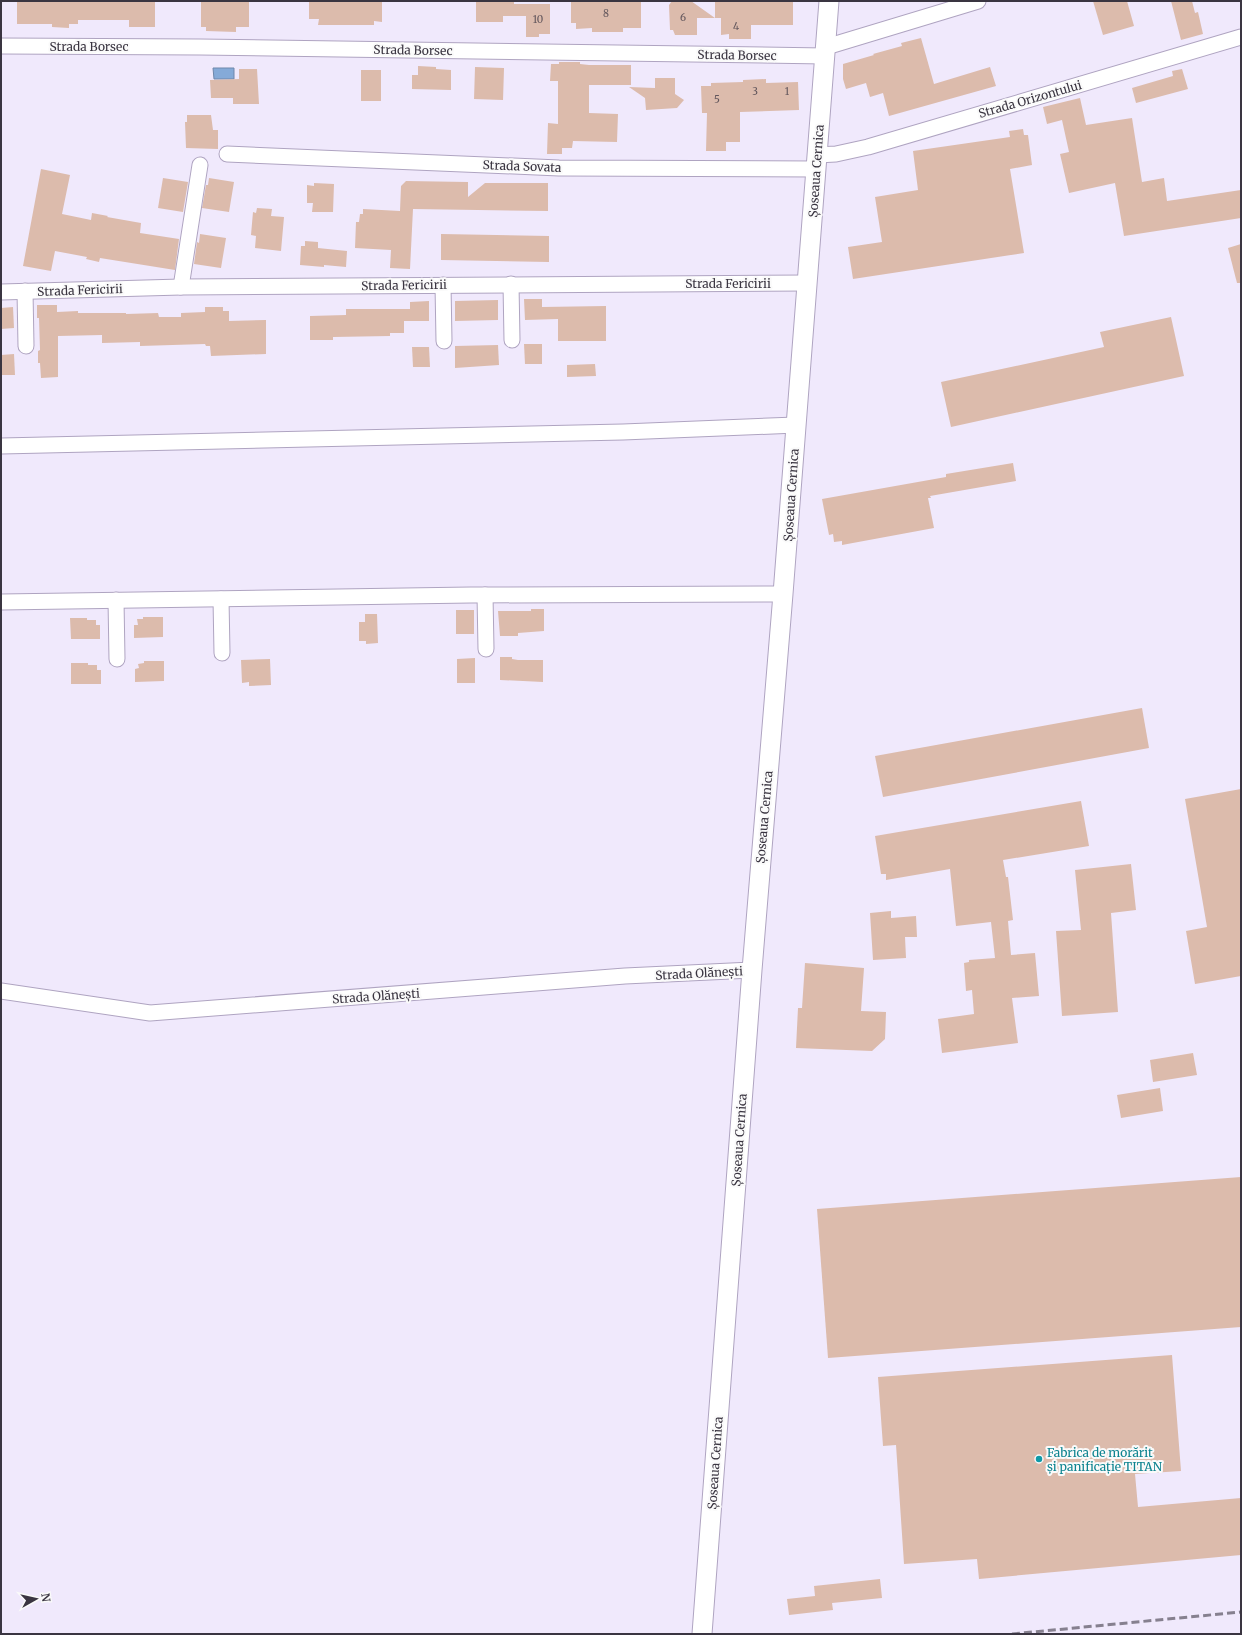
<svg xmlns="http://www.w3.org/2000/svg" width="1242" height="1635" font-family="Merriweather,serif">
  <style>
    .water { fill: #85aad8; stroke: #6e87ab }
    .building { fill: #dcbbac }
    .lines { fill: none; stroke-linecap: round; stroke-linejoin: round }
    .minor-casing { stroke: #afa4c1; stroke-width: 17 }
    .tertiary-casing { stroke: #afa4c1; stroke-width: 21 }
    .minor { stroke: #fff; stroke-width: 15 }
    .tertiary { stroke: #fff; stroke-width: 19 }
    .rail { stroke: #86808f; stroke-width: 3; stroke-dasharray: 8 4; stroke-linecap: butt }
    .culture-dot { fill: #0f9aa8; stroke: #fafafa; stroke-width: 1.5 }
    .labels { text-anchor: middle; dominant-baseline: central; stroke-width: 4; stroke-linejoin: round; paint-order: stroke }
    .number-label { font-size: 10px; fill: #62565c }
    .street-label { font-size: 12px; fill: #3a3541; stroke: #fafafa }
    .culture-label { font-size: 12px; fill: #0d838f; stroke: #fafafa; text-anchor: start }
  </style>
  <rect width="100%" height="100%" fill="#f0e9fc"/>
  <path class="water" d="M 213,68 L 234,68 L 234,79 L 214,79 Z"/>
  <g class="building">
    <path d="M 17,1 L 155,1 L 155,27 L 129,27 L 129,20 L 78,20 L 78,24 L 69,24 L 69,28 L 52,27 L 52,24 L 17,24 Z"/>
    <path d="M 201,1 L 249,1 L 249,27 L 236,27 L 236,32 L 206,31 L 206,27 L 201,27 Z"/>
    <path d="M 319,1 L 382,1 L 382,22 L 374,21 L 374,25 L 318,25 L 319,19 L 309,19 L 309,2 Z"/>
    <path d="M 476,1 L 514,1 L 514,4 L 550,4 L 550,34 L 539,34 L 539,37 L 526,37 L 526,16 L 503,16 L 503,22 L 476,22 Z"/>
    <path d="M 571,1 L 641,2 L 641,28 L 623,28 L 623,32 L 592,32 L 592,28 L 576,29 L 576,23 L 571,23 Z"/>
    <path d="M 672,1 L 691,1 L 715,18 L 715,1 L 793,1 L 793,25 L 751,25 L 751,39 L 729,39 L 729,34 L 721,35 L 721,18 L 697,18 L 697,35 L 675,35 L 673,30 L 670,30 L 669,5 Z"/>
    <path d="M 1093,1 L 1127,1 L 1134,26 L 1103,35 Z"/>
    <path d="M 1171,1 L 1192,1 L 1195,13 L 1198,12 L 1203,34 L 1181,40 Z"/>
    <path d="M 921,38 L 934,84 L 990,67 L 996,86 L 889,116 L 883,93 L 870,97 L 866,83 L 846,89 L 843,79 L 843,64 L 874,55 L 873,54 L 902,46 L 901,43 Z"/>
    <path d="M 559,62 L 580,62 L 580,64 L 589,65 L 631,65 L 631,85 L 589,85 L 589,113 L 618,114 L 617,142 L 573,141 L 572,148 L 562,148 L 562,154 L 547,154 L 548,123 L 558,124 L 558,81 L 550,81 L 551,64 L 559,64 Z"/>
    <path d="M 418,66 L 436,67 L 436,69 L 451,70 L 451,90 L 412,89 L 412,75 L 418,75 Z"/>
    <path d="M 475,67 L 504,68 L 503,100 L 474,99 Z"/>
    <path d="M 239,69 L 257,69 L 259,104 L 233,104 L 233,98 L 211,98 L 210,80 L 239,79 Z"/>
    <path d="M 1182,69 L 1188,89 L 1136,103 L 1132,88 L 1173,76 L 1172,71 Z"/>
    <rect x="361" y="70" width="20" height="31"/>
    <path d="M 655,78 L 675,78 L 675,94 L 684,100 L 677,108 L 646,110 L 645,98 L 629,87 L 655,88 Z"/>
    <path d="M 766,79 L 766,83 L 798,82 L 799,110 L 740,112 L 740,142 L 726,142 L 726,151 L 706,151 L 707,113 L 702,113 L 701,86 L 711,86 L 711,83 L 743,82 L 743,80 Z"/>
    <path d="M 1080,98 L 1086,125 L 1132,118 L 1142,182 L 1164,178 L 1167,201 L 1241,190 L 1241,218 L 1124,236 L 1115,183 L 1069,193 L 1060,154 L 1069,152 L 1062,120 L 1047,124 L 1043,107 Z"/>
    <path d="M 187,115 L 211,115 L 213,130 L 218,130 L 218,149 L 186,148 L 185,122 L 187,122 Z"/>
    <path d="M 1023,129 L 1024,135 L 1028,135 L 1032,165 L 1010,169 L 1024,253 L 853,279 L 848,247 L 882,242 L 875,197 L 918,190 L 913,151 L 1010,137 L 1009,131 Z"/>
    <path d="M 41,169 L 70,175 L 62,214 L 91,220 L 92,213 L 108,216 L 107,217 L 141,223 L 140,233 L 179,239 L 175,270 L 100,258 L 99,262 L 86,259 L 87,257 L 55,251 L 51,271 L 23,266 Z"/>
    <path d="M 163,178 L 188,182 L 183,212 L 158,208 Z"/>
    <path d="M 209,178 L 234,182 L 229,212 L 202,208 L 206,185 L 208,185 Z"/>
    <path d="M 406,181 L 468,182 L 468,197 L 485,183 L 548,183 L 548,211 L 413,209 L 410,269 L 390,268 L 391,250 L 355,248 L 356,222 L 359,222 L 360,214 L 363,214 L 363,209 L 400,211 L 401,186 Z"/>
    <path d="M 314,183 L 334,184 L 333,212 L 312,212 L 313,203 L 307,203 L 307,185 L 314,186 Z"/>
    <path d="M 257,208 L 272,209 L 271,216 L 284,217 L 281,251 L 255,248 L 256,236 L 251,235 L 253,212 L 256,213 Z"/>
    <path d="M 200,234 L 226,238 L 221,268 L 194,264 L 197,242 L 199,243 Z"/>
    <path d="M 441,234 L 549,236 L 549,262 L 441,260 Z"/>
    <path d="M 305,241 L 318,242 L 318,248 L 347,251 L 346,267 L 324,265 L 324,267 L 300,265 L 301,246 L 305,246 Z"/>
    <path d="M 1241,244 L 1241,283 L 1237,283 L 1228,248 Z"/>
    <path d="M 524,299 L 542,299 L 542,307 L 606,306 L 606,341 L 558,341 L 558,319 L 525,320 Z"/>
    <path d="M 498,300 L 498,320 L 455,321 L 455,301 Z"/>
    <path d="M 429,301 L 429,321 L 404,321 L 404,333 L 390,333 L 390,336 L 333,337 L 333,340 L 310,340 L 310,316 L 346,315 L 346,309 L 410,309 L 410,302 Z"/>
    <path d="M 37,305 L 57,305 L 57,312 L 78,311 L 78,313 L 126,313 L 126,314 L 158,313 L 159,317 L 181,317 L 181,313 L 205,312 L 205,307 L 223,307 L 223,311 L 229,311 L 229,321 L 266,320 L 266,354 L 211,356 L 210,346 L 206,346 L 205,344 L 140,346 L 140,342 L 102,343 L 102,335 L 58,336 L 58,377 L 41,378 L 40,363 L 38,363 L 38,351 L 40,350 L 39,318 L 37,318 Z"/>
    <path d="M 13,307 L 14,328 L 1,329 L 1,308 Z"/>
    <path d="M 1171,317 L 1184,376 L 951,427 L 941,382 L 1104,347 L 1100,332 Z"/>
    <path d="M 524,344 L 542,344 L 542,364 L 525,364 Z"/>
    <path d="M 498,345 L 499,365 L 455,368 L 455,346 Z"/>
    <path d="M 412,347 L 429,347 L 430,367 L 413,367 Z"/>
    <path d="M 14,354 L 15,375 L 1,375 L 1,355 Z"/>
    <path d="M 595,364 L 596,376 L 567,377 L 567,365 Z"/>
    <path d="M 1013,463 L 1016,481 L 930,496 L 931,498 L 928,498 L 934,528 L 842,545 L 842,541 L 834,542 L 833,534 L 829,535 L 822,499 L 946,477 L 946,474 Z"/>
    <path d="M 531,609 L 544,609 L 544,631 L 518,633 L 518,636 L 500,636 L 498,611 L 531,611 Z"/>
    <rect x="456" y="610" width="18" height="24"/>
    <path d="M 365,614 L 377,614 L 378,643 L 366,644 L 366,641 L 359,641 L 359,622 L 365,622 Z"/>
    <path d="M 143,617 L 163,617 L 163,637 L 134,638 L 134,625 L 138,625 L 137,619 L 143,619 Z"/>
    <path d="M 70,618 L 87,618 L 87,620 L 96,620 L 96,625 L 100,625 L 100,639 L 71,639 Z"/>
    <path d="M 500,657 L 512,657 L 512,659 L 518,660 L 543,660 L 543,682 L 500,680 Z"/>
    <path d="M 475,658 L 475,683 L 457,683 L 457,659 Z"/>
    <path d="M 270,659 L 271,685 L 249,686 L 249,682 L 242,683 L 241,660 Z"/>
    <path d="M 144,661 L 164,661 L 164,681 L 135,682 L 135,669 L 139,668 L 138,664 L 144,663 Z"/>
    <path d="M 71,663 L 88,663 L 88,665 L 97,665 L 97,670 L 101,670 L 101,684 L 71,684 Z"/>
    <path d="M 1142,708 L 1149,748 L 883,797 L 875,756 Z"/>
    <path d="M 1241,789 L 1241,976 L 1195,984 L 1186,931 L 1207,927 L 1185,799 Z"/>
    <path d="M 1081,801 L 1089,846 L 1003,860 L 1006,877 L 1008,877 L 1013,920 L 1008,921 L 1011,955 L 1035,953 L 1039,996 L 1012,998 L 1018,1043 L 942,1053 L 938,1019 L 974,1014 L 972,990 L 966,991 L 964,963 L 969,962 L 969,960 L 995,958 L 991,922 L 956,926 L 950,869 L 886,880 L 886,874 L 881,874 L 875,836 Z"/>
    <path d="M 1131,864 L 1136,910 L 1111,913 L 1118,1012 L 1062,1016 L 1056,931 L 1081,930 L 1075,870 Z"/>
    <path d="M 891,911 L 891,918 L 916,916 L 917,937 L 905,937 L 906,958 L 873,960 L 870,913 Z"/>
    <path d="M 805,963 L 864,968 L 861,1011 L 886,1012 L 885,1039 L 872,1051 L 796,1048 L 798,1008 L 802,1008 Z"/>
    <path d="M 1193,1053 L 1197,1075 L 1153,1082 L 1150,1060 Z"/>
    <path d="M 1160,1088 L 1163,1111 L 1121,1118 L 1117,1095 Z"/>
    <path d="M 1241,1177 L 1241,1327 L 828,1358 L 817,1209 Z"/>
    <path d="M 1172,1355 L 1181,1471 L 1135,1474 L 1138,1507 L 1241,1498 L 1241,1555 L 979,1579 L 977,1559 L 904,1564 L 896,1445 L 883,1446 L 878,1377 Z"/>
    <path d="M 880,1579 L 882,1598 L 832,1603 L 833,1610 L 789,1615 L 787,1599 L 815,1596 L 814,1586 Z"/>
  </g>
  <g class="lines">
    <g class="minor-casing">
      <g id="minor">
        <path d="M 1,46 L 200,47 L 825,56"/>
        <path d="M 826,47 L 978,1"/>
        <path d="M 227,154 L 559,168 L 816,169"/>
        <path d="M 817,155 L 836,154 L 868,147 L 1241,37"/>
        <path d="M 511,284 L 512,340"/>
        <path d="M 443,285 L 444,341"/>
        <path d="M 181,287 L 200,165"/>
        <path d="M 25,291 L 26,346"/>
        <path d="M 1,292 L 181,287 L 807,283"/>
        <path d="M 1,446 L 623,432 L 796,425"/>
        <path d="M 485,595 L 486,649"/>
        <path d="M 221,599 L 222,653"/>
        <path d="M 116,600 L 117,659"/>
        <path d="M 1,602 L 471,595 L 783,594"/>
        <path d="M 1,991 L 150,1013 L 625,976 L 752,970"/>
      </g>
    </g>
    <g class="tertiary-casing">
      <path id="tertiary" d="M 702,1634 L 752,970 L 783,594 L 829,1"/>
    </g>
    <use href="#minor" class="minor"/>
    <use href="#tertiary" class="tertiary"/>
    <path class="rail" d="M 1012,1634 L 1241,1612"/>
  </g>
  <circle class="culture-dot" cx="1039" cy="1459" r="4"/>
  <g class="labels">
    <g class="number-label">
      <text x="606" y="13">8</text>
      <text x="683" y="17">6</text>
      <text x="538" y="19">10</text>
      <text x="736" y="26">4</text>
      <text x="755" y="91">3</text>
      <text x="787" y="91">1</text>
      <text x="717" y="99">5</text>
    </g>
    <g class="street-label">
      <text x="89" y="46">Strada Borsec</text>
      <text transform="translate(413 50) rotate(1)">Strada Borsec</text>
      <text transform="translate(737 55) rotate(1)">Strada Borsec</text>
      <text transform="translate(1030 99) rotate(-16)">Strada Orizontului</text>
      <text transform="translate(522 166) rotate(2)">Strada Sovata</text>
      <text transform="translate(816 171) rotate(-86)">Șoseaua Cernica</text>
      <text x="728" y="283">Strada Fericirii</text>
      <text transform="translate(404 285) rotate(-1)">Strada Fericirii</text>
      <text transform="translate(80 290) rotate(-2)">Strada Fericirii</text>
      <text transform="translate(791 495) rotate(-86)">Șoseaua Cernica</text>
      <text transform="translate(764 817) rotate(-85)">Șoseaua Cernica</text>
      <text transform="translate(699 973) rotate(-3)">Strada Olănești</text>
      <text transform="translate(376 996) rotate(-4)">Strada Olănești</text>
      <text transform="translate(739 1140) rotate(-86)">Șoseaua Cernica</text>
      <text transform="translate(715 1463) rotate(-86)">Șoseaua Cernica</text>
    </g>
    <g class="culture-label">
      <text x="1047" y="1452">Fabrica de morărit<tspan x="1047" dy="14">și panificație TITAN</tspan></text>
    </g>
  </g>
  <rect width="1242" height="1635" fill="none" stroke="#3a3541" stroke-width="4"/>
  <g transform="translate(36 1599) rotate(82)" stroke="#fafafa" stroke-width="3" paint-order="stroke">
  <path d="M0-3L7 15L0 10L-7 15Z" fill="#3a3541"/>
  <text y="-6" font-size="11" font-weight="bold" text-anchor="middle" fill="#3a3541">N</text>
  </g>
</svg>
